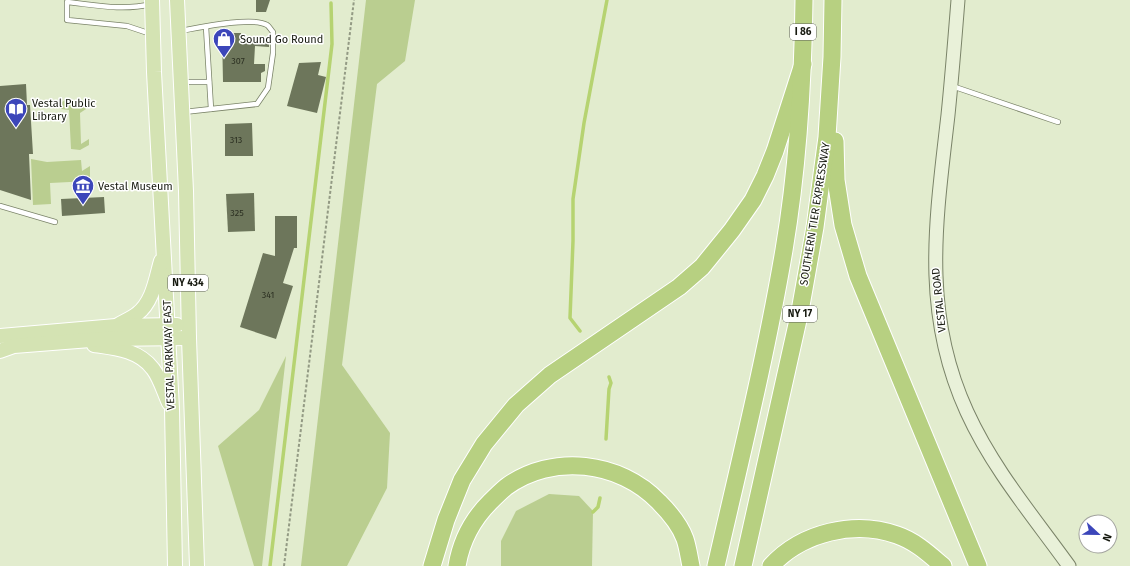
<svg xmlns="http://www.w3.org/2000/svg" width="1130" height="566" font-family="'Fira Sans',sans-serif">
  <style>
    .green { fill: #bace90 }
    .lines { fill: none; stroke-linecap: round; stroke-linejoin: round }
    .stream { stroke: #b6d371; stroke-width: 3.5 }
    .building { fill: #6d765b }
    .lane-casing { stroke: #7a8368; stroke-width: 6 }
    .secondary-casing { stroke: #7a8368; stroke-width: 15 }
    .primary-casing { stroke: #fff; stroke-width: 16 }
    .highway-casing { stroke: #fff; stroke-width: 19 }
    .path { stroke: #939a84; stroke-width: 2; stroke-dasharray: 3 2; stroke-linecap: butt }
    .lane { stroke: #fff; stroke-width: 4.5 }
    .secondary { stroke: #e9f1d9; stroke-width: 13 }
    .primary { stroke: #d4e3b3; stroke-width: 14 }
    .highway { stroke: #b7d081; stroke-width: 17 }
    .labels { text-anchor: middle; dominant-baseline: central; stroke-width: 3; stroke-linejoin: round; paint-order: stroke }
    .number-label { font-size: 9px; fill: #2c3022 }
    .shield { fill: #fff; stroke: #5c5e57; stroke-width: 1 }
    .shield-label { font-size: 10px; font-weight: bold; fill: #16190f }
    .poi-label { font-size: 11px; fill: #16190f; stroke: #fff; text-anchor: start }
    .street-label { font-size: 11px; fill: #16190f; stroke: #fff }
  </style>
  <rect width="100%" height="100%" fill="#e2ecce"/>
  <g class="green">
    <path d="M 366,0 L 415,0 L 405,61 L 377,84 L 342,365 L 390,433 L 387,488 L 347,566 L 301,566 Z"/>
    <path d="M 65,100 L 84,100 L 86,109 L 80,113 L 81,144 L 89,139 L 89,145 L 80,150 L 71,149 L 69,110 L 61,109 L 62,102 Z"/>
    <path d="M 31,159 L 47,162 L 81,160 L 82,171 L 90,166 L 90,181 L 50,183 L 51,204 L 33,205 Z"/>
    <path d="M 286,356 L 262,566 L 254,566 L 218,446 L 259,410 Z"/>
    <path d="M 549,494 L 579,496 L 593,511 L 592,566 L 501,566 L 501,541 L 516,511 Z"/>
  </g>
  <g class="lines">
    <g class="stream">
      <path d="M 580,331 L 570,318 L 573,241 L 573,199 L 584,123 L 607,0"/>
      <path d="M 606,439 L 609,389 L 611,383 L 609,377"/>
      <path d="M 593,512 L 598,507 L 600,498"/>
      <path d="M 270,566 L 332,44 L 331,3"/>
    </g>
  </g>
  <g class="building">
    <path d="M 256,0 L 270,0 L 266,12 L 256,12 Z"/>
    <path d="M 222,33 L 241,33 L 241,37 L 254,37 L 269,40 L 269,47 L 255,46 L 254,64 L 265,64 L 265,71 L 261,73 L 261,82 L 223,82 Z"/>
    <path d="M 321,62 L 318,75 L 326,77 L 317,113 L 287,106 L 299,63 Z"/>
    <path d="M 26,84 L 27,105 L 30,105 L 33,154 L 29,154 L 31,200 L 0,190 L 0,86 Z"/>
    <path d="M 252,123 L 253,156 L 225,156 L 225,124 Z"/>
    <path d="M 254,193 L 255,231 L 228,232 L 226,194 Z"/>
    <path d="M 104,197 L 105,213 L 62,216 L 61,199 Z"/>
    <path d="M 275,216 L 297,216 L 297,248 L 294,248 L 283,283 L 293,286 L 276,339 L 240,327 L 263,253 L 275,256 Z"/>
  </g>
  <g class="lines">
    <g class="lane-casing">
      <g id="lane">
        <path d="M 151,4 C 123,11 95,5 67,2 L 67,20 L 127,26 L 151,34"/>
        <path d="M 206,27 L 211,109"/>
        <path d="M 180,31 C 197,28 253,16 267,25 C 269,26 271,30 273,32 L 273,53 L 268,88 L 257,104 L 184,112"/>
        <path d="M 183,82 L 209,82"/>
        <path d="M 952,86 L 1058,122"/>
        <path d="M 0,206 L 55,222"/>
      </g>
    </g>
    <g class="secondary-casing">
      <path id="secondary" d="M 958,0 C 955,38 952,76 948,115 C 936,220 921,312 967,412 C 993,469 1033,516 1069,566"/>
    </g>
    <g class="primary-casing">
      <g id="primary">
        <path d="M 152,0 L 154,72 L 172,409 L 175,566"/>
        <path d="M 177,0 L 186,191 L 189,338 L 197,566"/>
        <path d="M 118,325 C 125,321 132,318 137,314 C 153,302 156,278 161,261"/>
        <path d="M 0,336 L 116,326 L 177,325"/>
        <path d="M 94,345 C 115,348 139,350 153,369 C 160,378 164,392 169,403"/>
        <path d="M 0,351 L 14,346 L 103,339 L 189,338"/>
      </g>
    </g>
    <g class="highway-casing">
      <g id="highway">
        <path d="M 835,141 L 836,180 L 843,225 L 858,276 L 978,566"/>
        <path d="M 432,566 L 446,520 L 462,480 L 484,444 L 516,405 L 550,375 L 679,287 L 702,267 L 732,230 L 753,200 L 765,176 L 775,151 L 803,64"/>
        <path d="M 457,566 C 461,542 473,519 490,502 C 495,497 500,492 506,487 C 552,453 620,461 659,502 C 669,512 680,525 685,539 C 688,548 689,557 691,566"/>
        <path d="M 716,566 C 740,461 766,356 784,250 C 798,167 803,84 804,0"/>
        <path d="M 743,566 L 800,311 L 815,227 L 827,137 L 832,57 L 833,0"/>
        <path d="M 771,566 C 802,532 855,520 897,535 C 915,541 929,554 943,566"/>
      </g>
    </g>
    <path class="path" d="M 284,566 L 354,0"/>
    <use href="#lane" class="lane"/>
    <use href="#secondary" class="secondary"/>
    <use href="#primary" class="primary"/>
    <use href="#highway" class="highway"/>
  </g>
  <defs>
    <g id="shop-pin" transform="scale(1.15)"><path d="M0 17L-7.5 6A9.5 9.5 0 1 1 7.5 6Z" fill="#3c46ba" stroke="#fff"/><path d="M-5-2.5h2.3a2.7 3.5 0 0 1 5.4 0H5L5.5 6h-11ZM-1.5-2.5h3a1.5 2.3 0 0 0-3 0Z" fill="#fff"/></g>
    <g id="library-pin" transform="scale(1.15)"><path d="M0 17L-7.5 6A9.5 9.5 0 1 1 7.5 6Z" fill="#3c46ba" stroke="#fff"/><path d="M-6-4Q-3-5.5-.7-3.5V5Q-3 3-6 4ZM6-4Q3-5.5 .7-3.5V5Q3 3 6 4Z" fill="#fff"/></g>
    <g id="museum-pin" transform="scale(1.15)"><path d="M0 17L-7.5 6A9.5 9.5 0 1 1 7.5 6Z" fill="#3c46ba" stroke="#fff"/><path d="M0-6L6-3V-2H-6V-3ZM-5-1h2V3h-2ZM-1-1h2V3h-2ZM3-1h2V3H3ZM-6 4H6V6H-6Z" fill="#fff"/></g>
  </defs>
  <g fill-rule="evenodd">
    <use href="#shop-pin" x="224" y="39"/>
    <use href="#library-pin" x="16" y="109"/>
    <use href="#museum-pin" x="83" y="186"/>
  </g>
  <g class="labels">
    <g class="number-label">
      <text x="238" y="61">307</text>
      <text x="236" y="140">313</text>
      <text x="237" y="213">325</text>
      <text x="268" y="295">341</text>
    </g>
    <g class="shield">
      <rect x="790" y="24" width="26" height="16" rx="3"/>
      <rect x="168" y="275" width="40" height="16" rx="3"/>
      <rect x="783" y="306" width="34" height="16" rx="3"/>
    </g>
    <g class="shield-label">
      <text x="803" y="32">I 86</text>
      <text x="188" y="283">NY 434</text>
      <text x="800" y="314">NY 17</text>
    </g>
    <g class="poi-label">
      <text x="240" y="39">Sound Go Round</text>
      <text x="32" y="103">Vestal Public<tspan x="32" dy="13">Library</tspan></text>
      <text x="98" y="186">Vestal Museum</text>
    </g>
    <g class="street-label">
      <text transform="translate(815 214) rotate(-81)">SOUTHERN TIER EXPRESSWAY</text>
      <text transform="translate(939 300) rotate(-96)">VESTAL ROAD</text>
      <text transform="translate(169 355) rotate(-92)">VESTAL PARKWAY EAST</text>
    </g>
  </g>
  <g transform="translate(1098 534) rotate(112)"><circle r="19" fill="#ffffff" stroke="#a2a39f"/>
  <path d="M0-3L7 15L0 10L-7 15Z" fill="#3c46ba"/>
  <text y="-6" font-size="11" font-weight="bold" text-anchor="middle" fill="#16190f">N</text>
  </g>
</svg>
